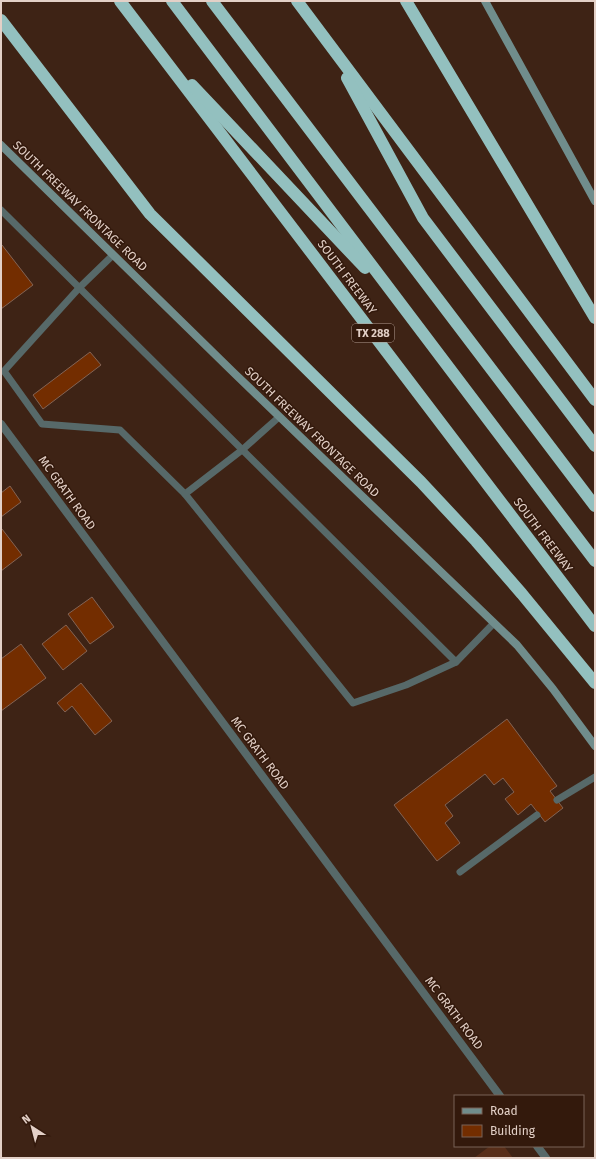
<svg xmlns="http://www.w3.org/2000/svg" width="596" height="1159" font-family="'Fira Sans',sans-serif">
  <style>
    .green { fill: #582e19 }
    .building { fill: #732d00; stroke: #836354 }
    .lines { fill: none; stroke-linecap: round; stroke-linejoin: round }
    .service { stroke: #576969; stroke-width: 7 }
    .minor { stroke: #576969; stroke-width: 8 }
    .secondary { stroke: #708d8c; stroke-width: 8 }
    .motorway { stroke: #93c0bf; stroke-width: 12 }
    .labels { text-anchor: middle; dominant-baseline: central; stroke-width: 3; stroke-linejoin: round; paint-order: stroke }
    .shield { fill: #33190c; stroke: #ae998f; stroke-width: 1 }
    .shield-label { font-size: 11px; font-weight: bold; fill: #e3d0c7 }
    .street-label { font-size: 12px; fill: #e3d0c7; stroke: #33190c }
  </style>
  <rect width="100%" height="100%" fill="#3e2315"/>
  <path class="green" d="M 490,1146 L 504,1146 L 513,1158 L 474,1158 Z"/>
  <g class="building">
    <path d="M 2,245 L 33,285 L 1,309 L 1,246 Z"/>
    <path d="M 90,352 L 101,365 L 43,409 L 33,395 Z"/>
    <path d="M 10,486 L 21,502 L 1,517 L 1,493 Z"/>
    <path d="M 2,529 L 22,555 L 1,571 L 1,530 Z"/>
    <path d="M 92,597 L 114,627 L 90,644 L 68,614 Z"/>
    <path d="M 66,625 L 87,651 L 63,670 L 42,644 Z"/>
    <path d="M 21,644 L 46,678 L 1,711 L 1,659 Z"/>
    <path d="M 81,683 L 112,721 L 95,735 L 72,706 L 65,712 L 57,703 Z"/>
    <path d="M 507,719 L 557,786 L 550,791 L 563,808 L 545,822 L 531,804 L 518,815 L 505,799 L 514,792 L 503,778 L 494,785 L 485,774 L 445,805 L 453,816 L 445,823 L 460,843 L 437,861 L 394,805 Z"/>
  </g>
  <g class="lines">
    <g class="service">
      <path d="M 1,210 L 456,662 L 494,623"/>
      <path d="M 113,255 L 80,287 L 4,371 L 42,424 L 120,430 L 185,494 L 242,450 L 279,417"/>
      <path d="M 185,494 L 353,703 L 406,685 L 456,662"/>
      <path d="M 557,800 L 595,777"/>
      <path d="M 460,872 L 537,815"/>
    </g>
    <g class="minor">
      <path d="M 1,424 L 500,1096"/>
      <path d="M 537,1146 L 546,1158"/>
    </g>
    <g class="secondary">
      <path d="M 485,1 L 595,201"/>
      <path d="M 1,145 L 234,373 L 517,645 L 553,689 L 595,746"/>
    </g>
    <g class="motorway">
      <path d="M 120,1 L 595,626"/>
      <path d="M 172,1 L 595,561"/>
      <path d="M 212,1 L 595,506"/>
      <path d="M 297,1 L 595,400"/>
      <path d="M 406,1 L 595,318"/>
      <path d="M 1,20 L 150,214 L 421,482 L 476,541 L 522,594 L 595,683"/>
      <path d="M 347,78 L 423,218 L 595,446"/>
      <path d="M 192,85 L 365,268"/>
    </g>
  </g>
  <g class="labels">
    <rect class="shield" x="352" y="324" width="42" height="18" rx="3"/>
    <g class="shield-label">
      <text x="373" y="333">TX 288</text>
    </g>
    <g class="street-label">
      <text transform="translate(80 206) rotate(44)">SOUTH FREEWAY FRONTAGE ROAD</text>
      <text transform="translate(347 277) rotate(53)">SOUTH FREEWAY</text>
      <text transform="translate(312 432) rotate(44)">SOUTH FREEWAY FRONTAGE ROAD</text>
      <text transform="translate(67 493) rotate(54)">MC GRATH ROAD</text>
      <text transform="translate(543 535) rotate(53)">SOUTH FREEWAY</text>
      <text transform="translate(260 753) rotate(53)">MC GRATH ROAD</text>
      <text transform="translate(454 1013) rotate(53)">MC GRATH ROAD</text>
    </g>
  </g>
  <rect width="596" height="1159" fill="none" stroke="#e3d0c7" stroke-width="4"/>
  <rect x="454" y="1095" width="130" height="52" fill="#33190c" stroke="#796257"/>
  <rect x="462" y="1108" width="20" height="6" fill="#708d8c" stroke="#796257"/>
  <text x="490" y="1115" font-size="12" fill="#e3d0c7">Road</text>
  <rect x="462" y="1125" width="20" height="12" fill="#732d00" stroke="#796257"/>
  <text x="490" y="1135" font-size="12" fill="#e3d0c7">Building</text>
  <g transform="translate(32 1127) rotate(324)" stroke="#33190c" stroke-width="3" paint-order="stroke">
  <path d="M0-3L7 15L0 10L-7 15Z" fill="#e3d0c7"/>
  <text y="-6" font-size="11" font-weight="bold" text-anchor="middle" fill="#e3d0c7">N</text>
  </g>
</svg>
